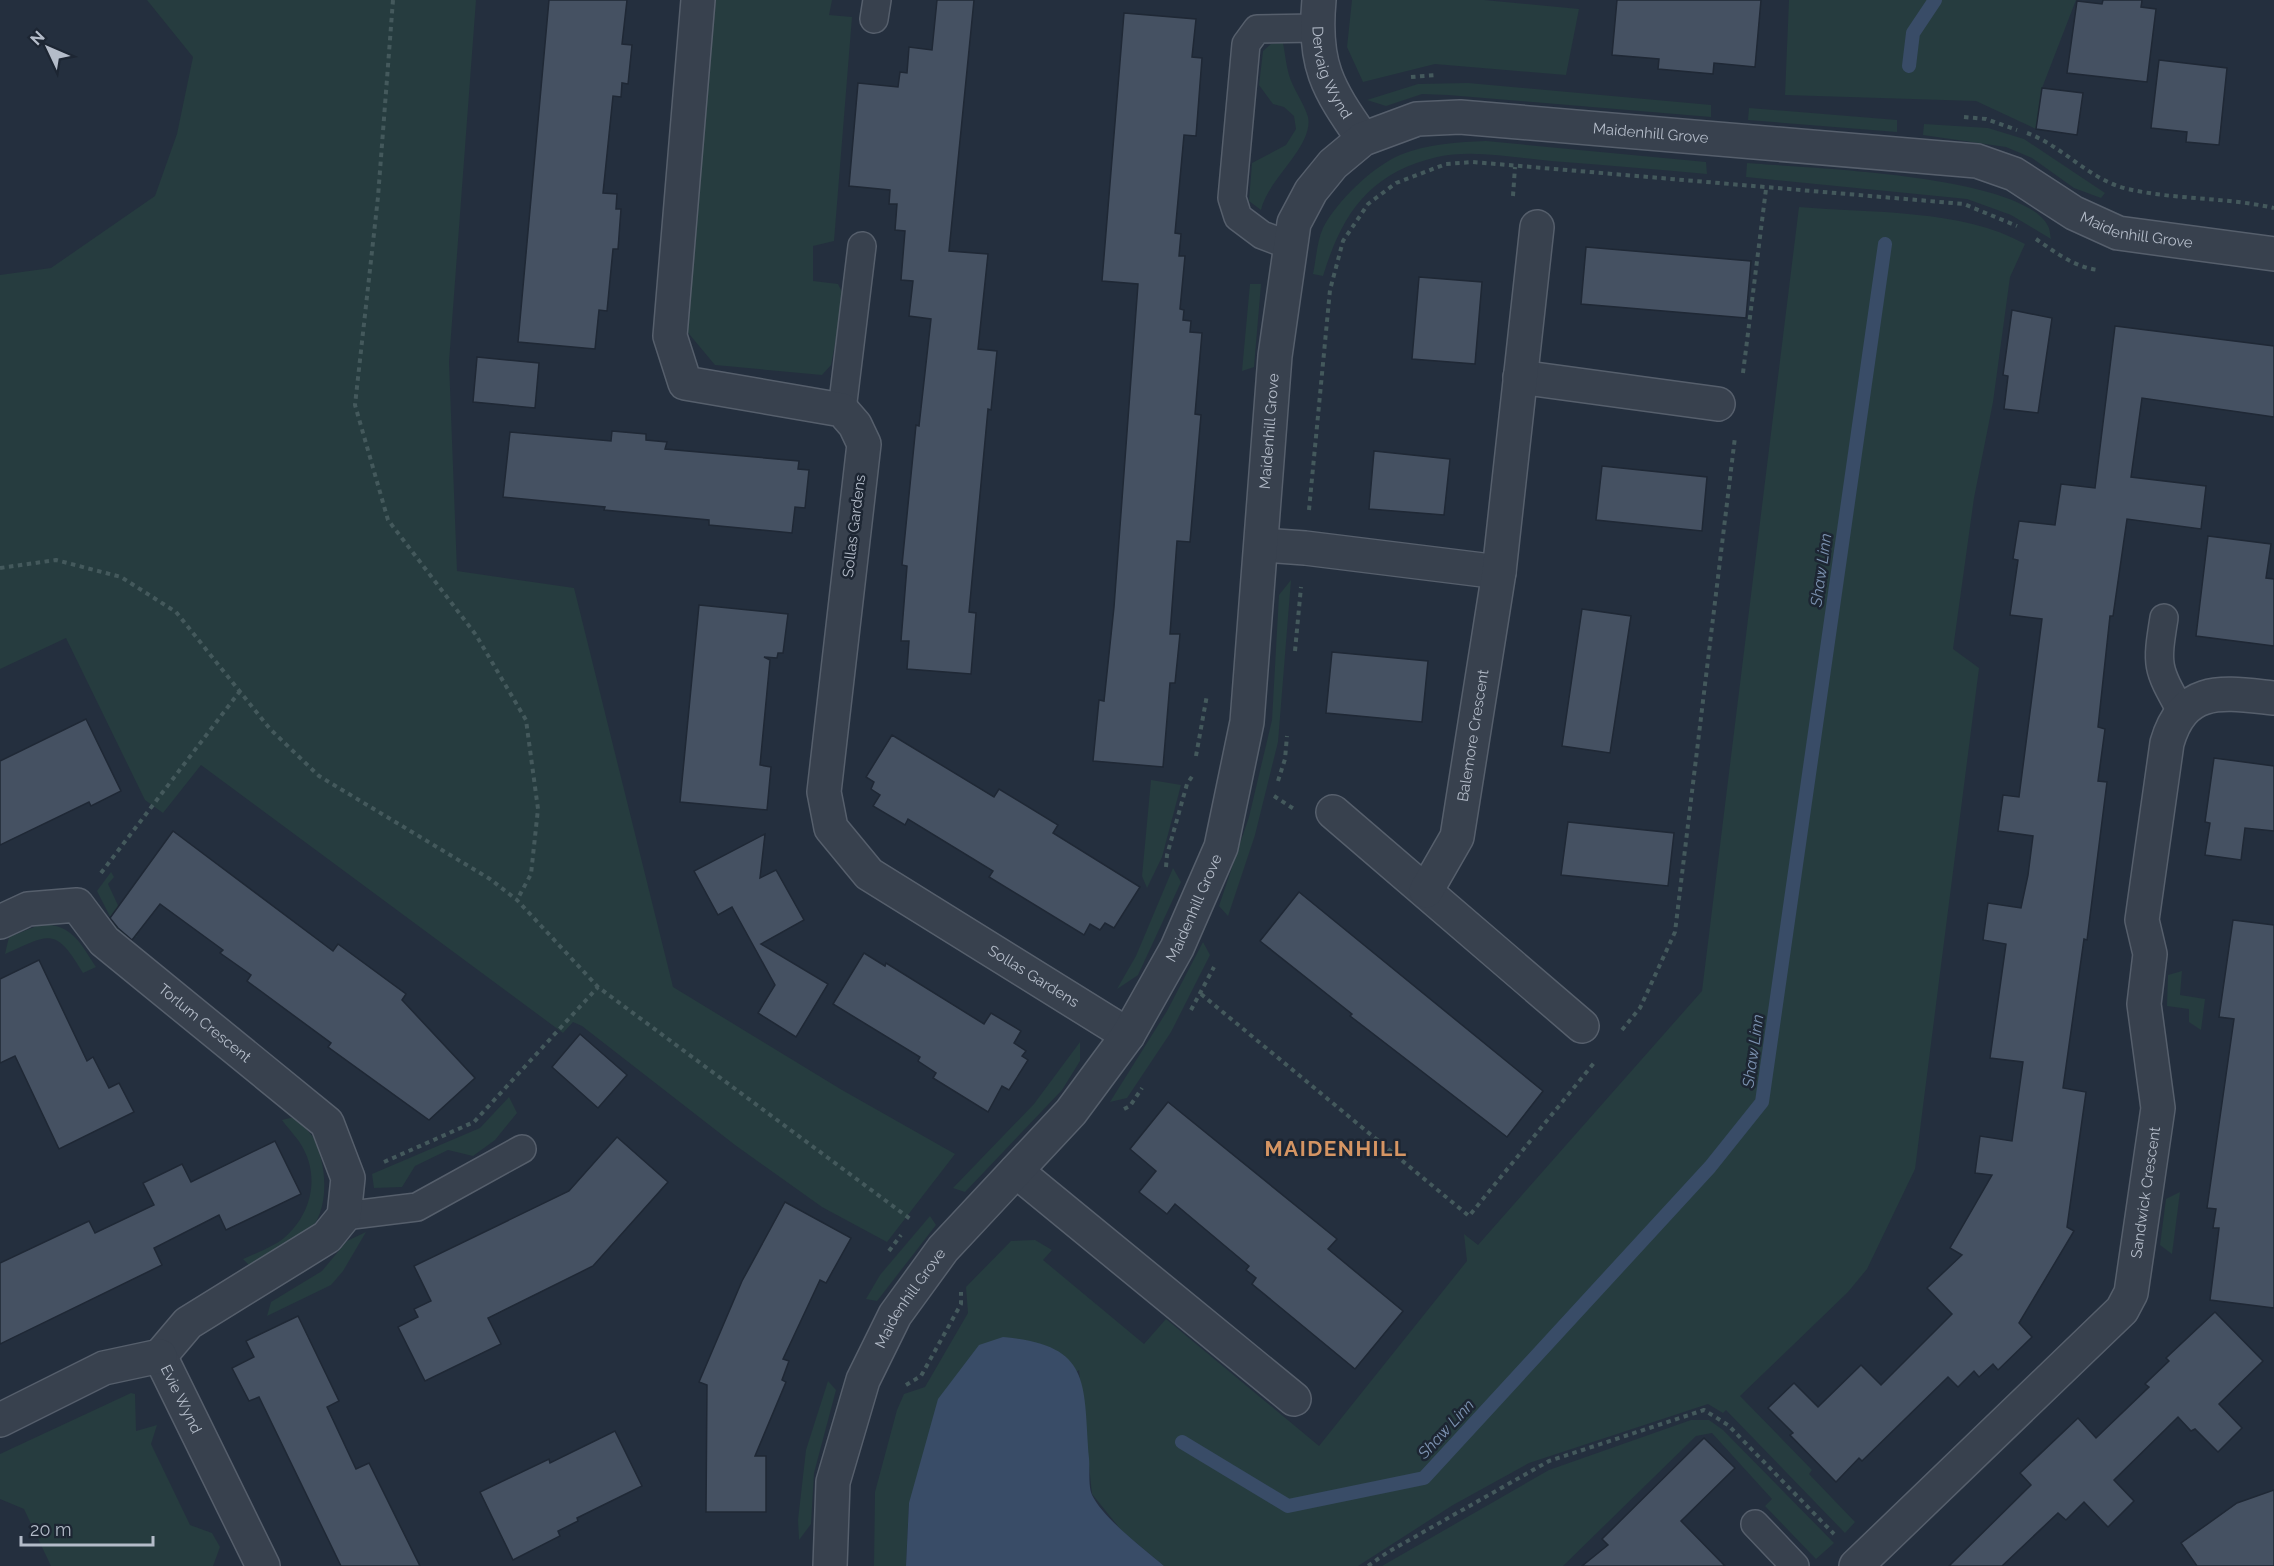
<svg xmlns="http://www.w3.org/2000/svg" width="2274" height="1566" font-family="Raleway,sans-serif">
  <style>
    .green { fill: #263c3f }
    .water { fill: #394c67 }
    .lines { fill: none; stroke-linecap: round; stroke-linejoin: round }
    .stream { stroke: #394c67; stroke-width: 14 }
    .building { fill: #455162; stroke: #1f2835; stroke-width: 1.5 }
    .lane-casing { stroke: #565f6c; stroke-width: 30 }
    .street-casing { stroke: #565f6c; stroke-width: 36 }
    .path { stroke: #44595c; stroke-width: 4; stroke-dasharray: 4.5 4.5; stroke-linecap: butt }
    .lane { stroke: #38414e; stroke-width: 27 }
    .street { stroke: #38414e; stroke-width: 33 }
    .labels { text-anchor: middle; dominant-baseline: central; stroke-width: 5; stroke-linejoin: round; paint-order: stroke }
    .street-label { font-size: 15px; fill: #b4bcc9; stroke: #1d2633 }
    .water-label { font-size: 16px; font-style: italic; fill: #7c92b1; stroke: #1d2633 }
    .district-label { font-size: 21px; font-weight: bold; letter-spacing: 1.5px; fill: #d59563; stroke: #1d2633 }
  </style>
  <rect width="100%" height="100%" fill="#242f3e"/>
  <g class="green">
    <path d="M 147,0 L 476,0 L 449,362 L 457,571 L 574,588 L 673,987 L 842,1090 L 955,1154 L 887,1242 L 822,1207 L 735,1145 L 582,1026 L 573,1022 L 563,1033 L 201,765 L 163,813 L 145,800 L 66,638 L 0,669 L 0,275 L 51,268 L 155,196 L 177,134 L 193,57 Z"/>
    <path d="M 710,0 L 832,0 L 829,15 L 852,17 L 834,241 L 813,246 L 813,281 L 838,284 L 844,296 L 831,365 L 822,375 L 715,365 L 685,329 Z"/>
    <path d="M 1352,0 L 1484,0 L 1579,9 L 1566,75 L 1435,64 L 1363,82 L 1347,47 Z"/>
    <path d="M 1789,0 L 2076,0 L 2042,88 L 2036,129 L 1976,101 L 1785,95 Z"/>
    <path d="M 1283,43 C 1285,53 1286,65 1289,75 C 1293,89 1304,103 1308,117 C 1314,146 1267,180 1261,210 L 1249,201 L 1252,163 L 1286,145 L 1296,129 L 1294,116 L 1284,107 L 1273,104 L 1259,85 L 1263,51 L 1271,44 Z"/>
    <path d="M 1468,83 L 1711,105 L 1711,117 L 1448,95 L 1422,94 L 1386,106 L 1367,100 L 1418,84 Z"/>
    <path d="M 1749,108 L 1897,120 L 1897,132 L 1748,120 Z"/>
    <path d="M 1924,124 L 1988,128 L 2024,139 L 2105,193 L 2101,198 L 2074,188 L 2032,158 L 2006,147 L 1923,135 Z"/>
    <path d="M 1486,141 L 1706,162 L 1707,174 C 1655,169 1603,165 1551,161 C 1515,158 1473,149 1437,157 C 1369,173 1342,214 1323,276 L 1313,274 C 1316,260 1317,241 1323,228 C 1337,201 1372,167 1400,155 C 1427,144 1458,142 1486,141 Z"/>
    <path d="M 1747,163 C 1803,168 2022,174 2048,226 C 2050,229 2050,235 2051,239 L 2011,215 L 1967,199 L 1746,177 Z"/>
    <path d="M 1799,207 C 1870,213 1963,209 2025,244 L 2010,277 L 1993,402 L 1974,498 L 1953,649 L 1979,668 L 1915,1169 L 1867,1269 L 1848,1292 L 1740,1396 L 1812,1470 L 1809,1474 L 1855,1522 L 1845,1533 L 1726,1410 L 1723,1413 L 1708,1404 L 1529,1463 L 1453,1505 L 1358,1566 L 1164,1566 L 1122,1531 L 1092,1494 L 1079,1370 L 909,1503 L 906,1566 L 874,1566 L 875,1492 L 897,1410 L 904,1394 L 925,1387 L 968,1313 L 966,1287 L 1011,1241 L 1035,1240 L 1052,1250 L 1043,1260 L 1144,1344 L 1166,1319 L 1319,1446 L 1467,1261 L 1464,1234 L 1478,1245 L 1702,991 Z"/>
    <path d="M 1250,284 L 1261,284 L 1254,367 L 1242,371 Z"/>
    <path d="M 1291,580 L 1278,742 L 1255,835 L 1228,916 L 1219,906 L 1249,817 L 1272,720 L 1279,595 Z"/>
    <path d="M 1151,780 L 1181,785 L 1162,857 L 1147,888 L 1142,876 Z"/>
    <path d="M 1173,868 L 1181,882 L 1138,975 L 1117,989 L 1136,956 Z"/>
    <path d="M 111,872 L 114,877 L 108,884 L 129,929 L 137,937 L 121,938 L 97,891 Z"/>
    <path d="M 42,924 C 73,925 80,943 96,967 L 83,973 C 55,926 50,934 5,954 L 9,937 Z"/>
    <path d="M 1203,942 L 1210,955 L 1171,1032 L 1127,1098 L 1110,1102 L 1167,1011 Z"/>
    <path d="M 2182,971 L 2180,995 L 2205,999 L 2201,1030 L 2189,1022 L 2189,1009 L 2167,1006 L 2168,975 Z"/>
    <path d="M 1080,1042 L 1080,1061 L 1062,1090 L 965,1192 L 953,1188 L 1034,1104 Z"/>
    <path d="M 509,1097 L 517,1113 L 495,1140 L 473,1156 L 448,1150 L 415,1166 L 402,1187 L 374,1188 L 372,1174 L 480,1128 Z"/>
    <path d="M 294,1117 C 300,1123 308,1130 313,1137 C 328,1166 331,1214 304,1237 C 288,1249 269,1258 252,1268 L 243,1259 C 256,1253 273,1247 284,1238 C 309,1217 320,1181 304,1150 C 299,1139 289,1130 282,1120 Z"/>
    <path d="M 2180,1192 L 2172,1254 L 2160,1245 L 2166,1199 Z"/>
    <path d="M 930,1216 L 936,1225 L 877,1301 L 866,1299 L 880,1275 Z"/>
    <path d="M 366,1232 L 343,1271 L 331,1285 L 267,1316 L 271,1302 L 322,1271 L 347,1241 Z"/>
    <path d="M 828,1381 L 836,1390 L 814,1473 L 811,1524 L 799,1540 L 798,1520 L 806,1450 Z"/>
    <path d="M 131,1393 L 135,1394 L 136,1431 L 157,1425 L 151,1444 L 190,1525 L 212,1533 L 220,1547 L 213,1566 L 51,1566 L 24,1509 L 0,1499 L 0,1454 Z"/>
    <path d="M 1691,1420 L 1709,1420 L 1723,1430 L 1834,1543 L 1816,1559 L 1765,1506 L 1772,1499 L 1712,1433 L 1696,1436 L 1563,1566 L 1382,1566 L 1549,1470 Z"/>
  </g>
  <path class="water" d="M 1003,1337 C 1093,1345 1083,1383 1089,1458 C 1090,1469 1088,1486 1092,1495 C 1103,1518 1144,1549 1164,1566 L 906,1566 L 909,1503 L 938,1399 L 979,1345 Z"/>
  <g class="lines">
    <g class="stream">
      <path d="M 1909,66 L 1913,33 L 1935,0"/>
      <path d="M 1182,1442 L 1288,1506 L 1424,1478 L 1710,1167 L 1762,1102 L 1885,244"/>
    </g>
  </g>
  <g class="building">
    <path d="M 549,0 L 627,0 L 622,44 L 632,45 L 628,84 L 622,83 L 621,97 L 613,96 L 603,193 L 617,194 L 616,209 L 621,209 L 618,249 L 613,249 L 607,311 L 599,310 L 595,349 L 518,342 Z"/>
    <path d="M 937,0 L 974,0 L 949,251 L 988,254 L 978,349 L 997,351 L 991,410 L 988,409 L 969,612 L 976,613 L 971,674 L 907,669 L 909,641 L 901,641 L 907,566 L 902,565 L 916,425 L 919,426 L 931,319 L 909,316 L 913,281 L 901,280 L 905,231 L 895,230 L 897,204 L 889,204 L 890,190 L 849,186 L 858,83 L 898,87 L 900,72 L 907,73 L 909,47 L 932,50 Z"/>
    <path d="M 1617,0 L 1761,0 L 1755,67 L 1714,63 L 1713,74 L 1658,69 L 1659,59 L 1612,55 Z"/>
    <path d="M 2103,0 L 2142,0 L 2141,7 L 2156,9 L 2147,82 L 2067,73 L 2077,1 L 2102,4 Z"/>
    <path d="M 1124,13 L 1196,19 L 1192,57 L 1202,58 L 1196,136 L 1184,135 L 1175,233 L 1181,234 L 1179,256 L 1185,256 L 1180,309 L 1184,310 L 1183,320 L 1191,321 L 1190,332 L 1202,333 L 1195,414 L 1201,415 L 1190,542 L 1177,541 L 1170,634 L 1180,634 L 1175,683 L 1170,683 L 1163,767 L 1093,761 L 1099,700 L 1104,701 L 1114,607 L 1138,284 L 1102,281 Z"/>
    <path d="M 2159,60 L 2227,68 L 2219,145 L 2186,142 L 2187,132 L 2151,128 Z"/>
    <path d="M 2042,88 L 2083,93 L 2077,135 L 2036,129 Z"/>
    <path d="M 1586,247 L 1751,261 L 1746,318 L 1581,304 Z"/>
    <path d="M 1419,277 L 1482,282 L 1475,364 L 1412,359 Z"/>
    <path d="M 2012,310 L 2052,318 L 2038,413 L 2004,409 L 2008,376 L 2003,375 Z"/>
    <path d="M 2115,326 L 2274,346 L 2274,417 L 2142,398 L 2131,477 L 2206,486 L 2201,529 L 2127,519 L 2113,616 L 2110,616 L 2098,727 L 2105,729 L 2098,781 L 2107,782 L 2087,940 L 2084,939 L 2063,1088 L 2086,1092 L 2067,1227 L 2074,1231 L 2019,1323 L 2032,1337 L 1998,1370 L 1993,1364 L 1979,1377 L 1974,1371 L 1958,1387 L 1948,1377 L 1862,1461 L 1859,1458 L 1836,1482 L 1790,1435 L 1793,1433 L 1768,1408 L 1794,1383 L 1818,1407 L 1861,1365 L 1881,1385 L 1952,1314 L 1927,1288 L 1962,1255 L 1950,1248 L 1992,1175 L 1975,1173 L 1980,1136 L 2012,1141 L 2023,1062 L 1990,1058 L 2006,944 L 1983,940 L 1988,903 L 2021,908 L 2028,875 L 2033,836 L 1998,831 L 2003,795 L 2019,797 L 2042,619 L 2010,615 L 2018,560 L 2013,559 L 2019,521 L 2055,525 L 2061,484 L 2095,488 Z"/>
    <path d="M 477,357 L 539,363 L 535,408 L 473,402 Z"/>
    <path d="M 612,431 L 646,434 L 646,440 L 667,442 L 665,449 L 799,461 L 798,469 L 809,470 L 805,508 L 795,507 L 792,533 L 709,525 L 709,520 L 604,510 L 605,507 L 503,497 L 510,432 L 611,441 Z"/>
    <path d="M 1374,451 L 1450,459 L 1444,515 L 1369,509 Z"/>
    <path d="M 1602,466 L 1707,477 L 1702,531 L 1596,520 Z"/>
    <path d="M 2208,536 L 2271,544 L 2266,578 L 2274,579 L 2274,646 L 2196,636 Z"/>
    <path d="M 699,605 L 788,614 L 783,653 L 778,653 L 777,658 L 764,657 L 770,660 L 760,765 L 771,767 L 767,810 L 680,802 Z"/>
    <path d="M 1582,609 L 1631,616 L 1610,753 L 1562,746 Z"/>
    <path d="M 1332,652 L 1428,661 L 1422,722 L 1326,713 Z"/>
    <path d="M 86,719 L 121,791 L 91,806 L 89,802 L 0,845 L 0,761 Z"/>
    <path d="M 892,735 L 994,797 L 999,789 L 1058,825 L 1053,833 L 1140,887 L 1114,928 L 1105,923 L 1100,930 L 1090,924 L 1084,935 L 989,877 L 993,871 L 908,819 L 905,825 L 873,806 L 880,795 L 871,789 L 874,782 L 866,777 Z"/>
    <path d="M 2214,758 L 2274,766 L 2274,831 L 2245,828 L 2241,860 L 2205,855 L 2210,823 L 2205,822 Z"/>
    <path d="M 1568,822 L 1674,833 L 1668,886 L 1561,875 Z"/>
    <path d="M 173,831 L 333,951 L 338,944 L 406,994 L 402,1000 L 475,1078 L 429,1120 L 328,1047 L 331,1043 L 247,981 L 251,975 L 220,953 L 223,950 L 160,904 L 132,940 L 118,928 L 110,918 Z"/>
    <path d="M 765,834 L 760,878 L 776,870 L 804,920 L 761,944 L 828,984 L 796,1037 L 758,1013 L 775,985 L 732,907 L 718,915 L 694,871 Z"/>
    <path d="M 1299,892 L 1543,1091 L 1507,1137 L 1350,1016 L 1352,1014 L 1260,941 Z"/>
    <path d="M 2233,920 L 2274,925 L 2274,1308 L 2210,1300 L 2219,1228 L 2213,1228 L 2216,1209 L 2207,1208 L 2234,1019 L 2219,1017 Z"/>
    <path d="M 864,953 L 885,966 L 886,963 L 984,1024 L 991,1013 L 1021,1031 L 1014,1043 L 1026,1051 L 1022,1056 L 1028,1060 L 1009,1090 L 1002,1086 L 988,1112 L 933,1078 L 936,1073 L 918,1061 L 920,1057 L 833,1004 Z"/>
    <path d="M 39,960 L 87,1061 L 93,1057 L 109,1088 L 119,1083 L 134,1112 L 59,1149 L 15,1056 L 0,1063 L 0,979 Z"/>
    <path d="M 580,1034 L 627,1075 L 598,1108 L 552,1067 Z"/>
    <path d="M 1168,1102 L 1337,1239 L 1328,1249 L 1403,1311 L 1355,1369 L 1252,1284 L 1256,1278 L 1246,1270 L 1249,1266 L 1175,1204 L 1167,1214 L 1139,1192 L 1156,1171 L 1130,1149 Z"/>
    <path d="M 617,1137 L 668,1182 L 593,1266 L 488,1318 L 501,1344 L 425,1381 L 398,1327 L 418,1317 L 414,1309 L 431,1301 L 414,1266 L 569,1191 Z"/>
    <path d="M 275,1141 L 301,1194 L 226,1230 L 219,1215 L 154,1248 L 162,1265 L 0,1344 L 0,1263 L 89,1221 L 95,1233 L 154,1205 L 143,1183 L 182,1164 L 191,1182 Z"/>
    <path d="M 785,1202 L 851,1238 L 826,1283 L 820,1280 L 783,1359 L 789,1361 L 782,1380 L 786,1382 L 755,1456 L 766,1456 L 766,1512 L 706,1512 L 707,1385 L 699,1382 L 742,1281 Z"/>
    <path d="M 2215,1312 L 2263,1361 L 2219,1404 L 2242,1428 L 2218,1452 L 2195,1429 L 2191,1431 L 2178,1417 L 2114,1480 L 2134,1501 L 2108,1527 L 2084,1502 L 2066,1520 L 2058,1513 L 2002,1566 L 1949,1566 L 2031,1485 L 2020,1473 L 2078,1418 L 2096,1438 L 2149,1387 L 2145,1384 L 2169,1361 L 2166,1358 Z"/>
    <path d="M 298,1316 L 339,1401 L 327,1407 L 356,1469 L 369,1463 L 420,1566 L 341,1566 L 259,1397 L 249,1401 L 232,1368 L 254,1357 L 246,1341 Z"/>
    <path d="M 615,1431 L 642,1486 L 577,1518 L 578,1521 L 558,1531 L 560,1536 L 513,1560 L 480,1492 L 549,1459 L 550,1463 Z"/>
    <path d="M 1704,1438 L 1735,1468 L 1681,1521 L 1725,1566 L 1582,1566 L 1608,1545 L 1602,1539 Z"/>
    <path d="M 2274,1490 L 2274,1566 L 2197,1566 L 2181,1543 L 2237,1503 Z"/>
  </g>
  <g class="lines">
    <g class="lane-casing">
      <g id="lane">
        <path d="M 874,19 L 877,0"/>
        <path d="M 1291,246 L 1262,235 L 1238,217 L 1232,198 L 1246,44 L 1257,29 L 1317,28"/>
        <path d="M 842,410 L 862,246"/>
        <path d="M 2164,618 C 2156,667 2157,668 2181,711"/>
        <path d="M 344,1216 L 417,1207 L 522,1149"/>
        <path d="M 1755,1524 L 1795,1566"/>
      </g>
    </g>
    <g class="street-casing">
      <g id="street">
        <path id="s1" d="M 698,0 L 670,336 L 685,383 L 842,410 L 855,425 L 864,444 L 824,792 L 831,828 L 869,874 L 1128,1035"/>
        <path id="s2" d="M 1319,0 C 1313,64 1327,88 1363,139"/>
        <path d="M 1520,377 L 1718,404"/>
        <path d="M 1262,545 L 1305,548 L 1499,572"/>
        <path d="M 1333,812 L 1582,1026"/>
        <path id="s3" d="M 1426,891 L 1457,837 L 1499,572 L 1537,227"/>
        <path id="s4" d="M 0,922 L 28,909 L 77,905 L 104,941 L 327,1123 L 348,1178 L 344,1216 L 327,1237 L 188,1323 L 160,1356"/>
        <path d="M 1016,1171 L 1294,1399"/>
        <path id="s5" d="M 160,1356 L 263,1566"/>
        <path d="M 0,1420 L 104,1368 L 160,1356"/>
        <path id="s6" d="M 830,1566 L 833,1482 L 863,1380 L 895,1315 L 943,1249 L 1071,1112 L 1128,1035 L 1177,948 L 1221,847 L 1247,722 L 1275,356 L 1294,223 L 1311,191 L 1333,164 L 1363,139 L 1417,119 L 1460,117 L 1977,161 L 2014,174 L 2074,213 L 2118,233 L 2274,254"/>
        <path id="s7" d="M 1856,1566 L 2122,1310 L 2131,1293 L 2158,1108 L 2144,1004 L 2150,954 L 2142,920 L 2167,743 C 2184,684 2224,693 2274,698"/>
      </g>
    </g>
    <g class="path">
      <path d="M 393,0 L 378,197 L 355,405 L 388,520 L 476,635 L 526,720 L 538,809 L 531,874 L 517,900"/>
      <path d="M 1411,77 L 1436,75"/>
      <path d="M 1964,117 L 1986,119 L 2017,130"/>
      <path d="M 2027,133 C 2063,146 2089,180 2128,189 C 2175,200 2226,197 2274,208"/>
      <path d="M 1513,196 L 1515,167"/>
      <path d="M 2036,239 C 2055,252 2074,267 2098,270"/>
      <path d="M 1743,373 L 1766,189"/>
      <path d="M 1309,510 L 1330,290 L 1343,241 L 1368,204 L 1396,183 L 1446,164 L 1473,162 L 1964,204 L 2017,226"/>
      <path d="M 0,568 L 56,560 L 121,577 L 176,612 L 270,729 L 319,776 L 490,879 L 517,900 L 598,987 L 913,1221"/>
      <path d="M 1295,651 L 1301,587"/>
      <path d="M 1196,756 L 1207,695"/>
      <path d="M 1278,781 L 1285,759 L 1287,736"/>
      <path d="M 1274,796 L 1294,809"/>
      <path d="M 1166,867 L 1167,855 L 1187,784 L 1193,775"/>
      <path d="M 101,873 L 240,691"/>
      <path d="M 1201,994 L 1469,1216 L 1594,1063"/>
      <path d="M 1191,1010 L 1214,967"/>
      <path d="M 1622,1030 L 1640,1008 L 1675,932 L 1735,437"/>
      <path d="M 1124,1109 L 1130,1106 L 1142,1088"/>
      <path d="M 384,1162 L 474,1122 L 598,987"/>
      <path d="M 889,1251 L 901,1235"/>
      <path d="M 906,1385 L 921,1376 L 961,1304 L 961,1292"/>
      <path d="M 1368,1566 L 1388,1552 L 1549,1461 L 1704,1410 L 1728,1425 L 1834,1534"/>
    </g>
    <use href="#lane" class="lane"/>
    <use href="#street" class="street"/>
  </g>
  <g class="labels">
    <g class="street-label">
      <text stroke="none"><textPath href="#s2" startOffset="75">Dervaig Wynd</textPath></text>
      <text stroke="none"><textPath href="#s6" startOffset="1869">Maidenhill Grove</textPath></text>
      <text stroke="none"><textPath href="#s6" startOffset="2373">Maidenhill Grove</textPath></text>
      <text stroke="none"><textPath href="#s6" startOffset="1257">Maidenhill Grove</textPath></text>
      <text transform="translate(854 526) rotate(-83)">Sollas Gardens</text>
      <text stroke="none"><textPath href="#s3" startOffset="165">Balemore Crescent</textPath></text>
      <text stroke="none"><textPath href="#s6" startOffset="771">Maidenhill Grove</textPath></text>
      <text stroke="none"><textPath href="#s1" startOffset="1227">Sollas Gardens</textPath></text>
      <text stroke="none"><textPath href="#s4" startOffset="255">Torlum Crescent</textPath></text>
      <text stroke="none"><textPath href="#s7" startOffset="490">Sandwick Crescent</textPath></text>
      <text stroke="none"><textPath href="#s6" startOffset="285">Maidenhill Grove</textPath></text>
      <text stroke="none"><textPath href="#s5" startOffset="48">Evie Wynd</textPath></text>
    </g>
    <g class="water-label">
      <text transform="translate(1821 570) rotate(-82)">Shaw Linn</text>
      <text transform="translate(1753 1051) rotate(-82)">Shaw Linn</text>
      <text transform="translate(1446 1429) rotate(-47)">Shaw Linn</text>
    </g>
    <g class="district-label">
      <text x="1336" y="1148">MAIDENHILL</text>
    </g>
  </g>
  <g transform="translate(48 48) rotate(314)" stroke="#1d2633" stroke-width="4.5" paint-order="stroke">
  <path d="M0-4.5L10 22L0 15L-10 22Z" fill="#b4bcc9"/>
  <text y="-9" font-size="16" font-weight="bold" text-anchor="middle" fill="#b4bcc9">N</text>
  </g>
  <path d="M21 1536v9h132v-9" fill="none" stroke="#b4bcc9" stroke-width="3"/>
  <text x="30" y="1536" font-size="18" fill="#b4bcc9" stroke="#1d2633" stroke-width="4.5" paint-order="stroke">20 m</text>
</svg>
